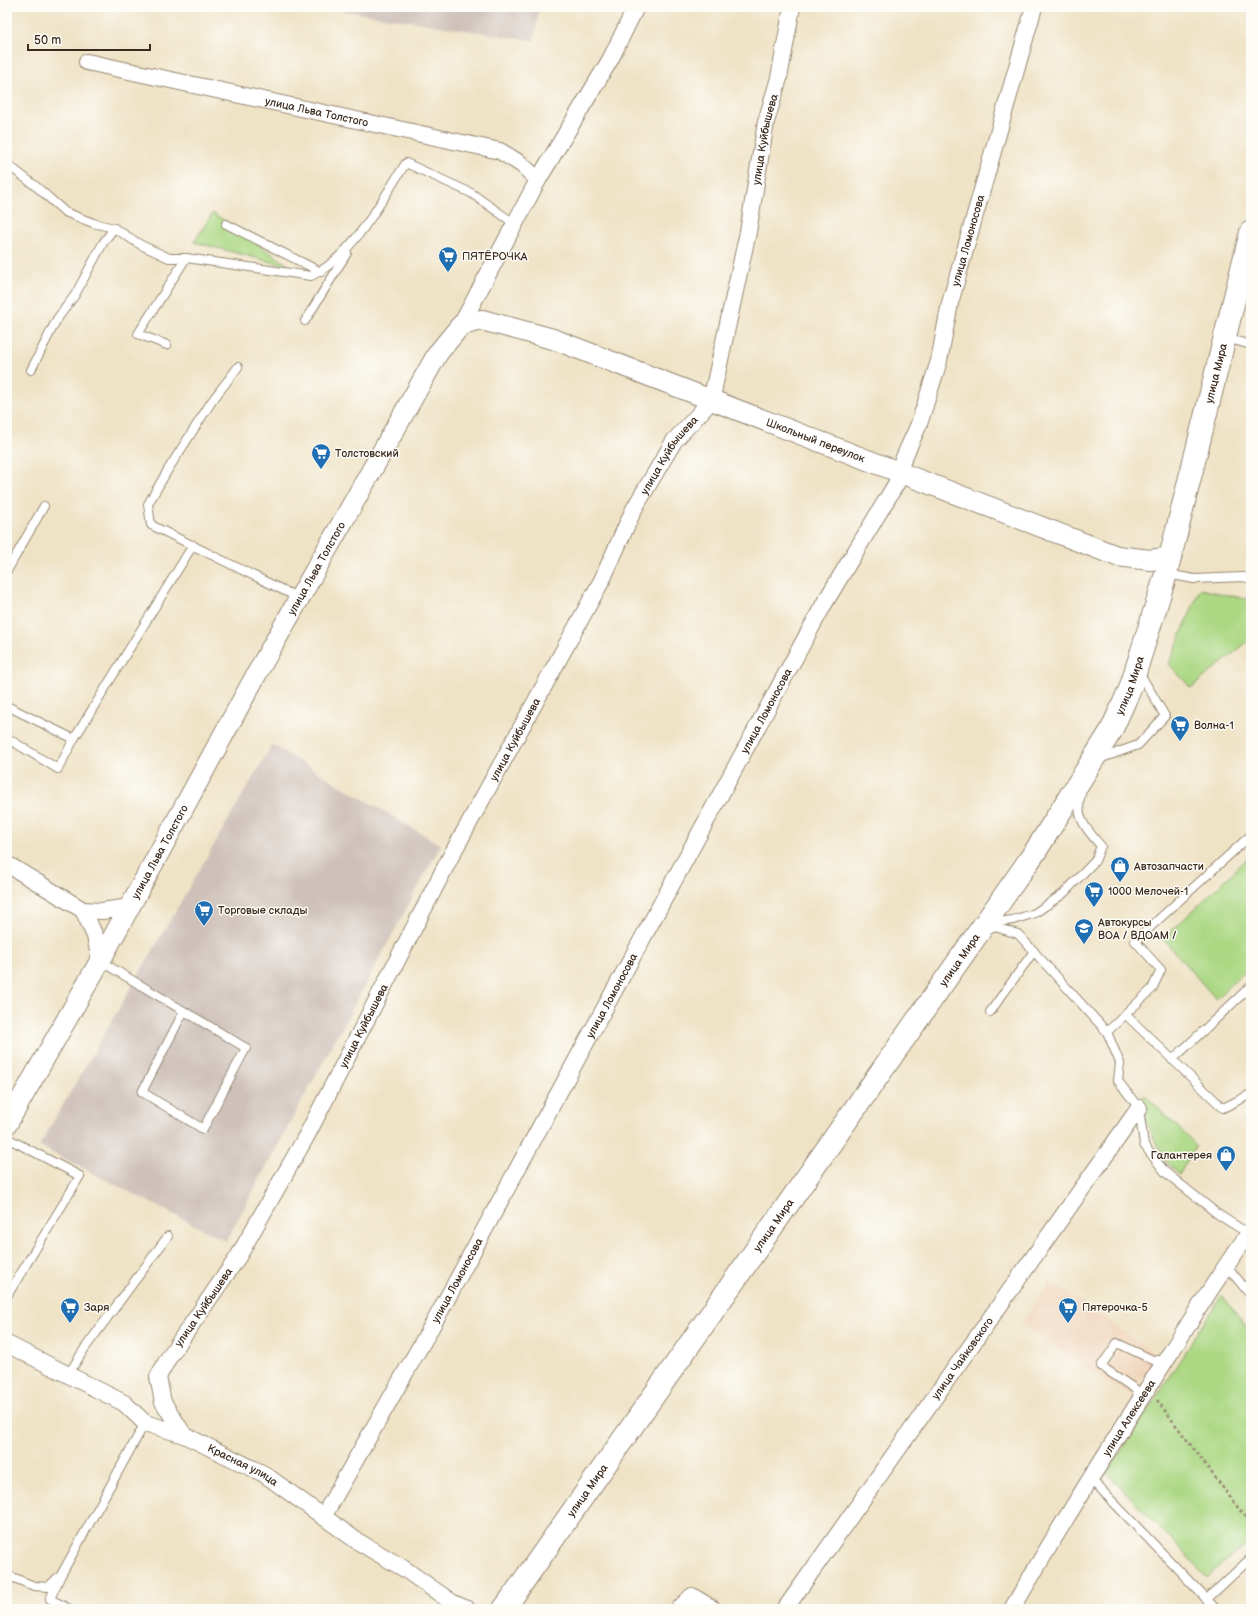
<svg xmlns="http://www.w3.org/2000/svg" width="1258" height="1616" font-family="'Balsamiq Sans',sans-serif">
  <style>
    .built { fill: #f0d5bc }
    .industrial { fill: #cec1b9 }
    .green { fill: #acd884; stroke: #748151 }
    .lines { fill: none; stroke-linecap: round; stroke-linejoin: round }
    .service-casing { stroke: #958672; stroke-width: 10 }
    .minor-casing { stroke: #958672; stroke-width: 18 }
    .tertiary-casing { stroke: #958672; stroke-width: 22 }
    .secondary-casing { stroke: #958672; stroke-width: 24 }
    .path { stroke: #958672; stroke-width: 2.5; stroke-dasharray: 3 3; stroke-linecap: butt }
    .service { stroke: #fff; stroke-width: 8 }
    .minor { stroke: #fff; stroke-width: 16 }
    .tertiary { stroke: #fff; stroke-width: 20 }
    .secondary { stroke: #fff; stroke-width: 22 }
    .labels { text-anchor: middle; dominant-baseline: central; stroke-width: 3; stroke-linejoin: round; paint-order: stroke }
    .street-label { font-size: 11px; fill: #3b2a1e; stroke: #fdfcf7 }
    .poi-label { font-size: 11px; fill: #3b2a1e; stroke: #fdfcf7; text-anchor: start }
  </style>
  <rect width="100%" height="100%" fill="#fdfcf7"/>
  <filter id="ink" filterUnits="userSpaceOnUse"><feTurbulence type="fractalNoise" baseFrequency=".025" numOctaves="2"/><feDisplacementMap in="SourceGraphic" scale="8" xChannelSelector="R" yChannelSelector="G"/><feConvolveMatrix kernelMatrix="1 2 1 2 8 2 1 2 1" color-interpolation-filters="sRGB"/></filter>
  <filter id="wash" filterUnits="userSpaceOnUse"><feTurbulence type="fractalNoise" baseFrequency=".012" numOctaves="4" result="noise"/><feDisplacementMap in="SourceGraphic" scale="16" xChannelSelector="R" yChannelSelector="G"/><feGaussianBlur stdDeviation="0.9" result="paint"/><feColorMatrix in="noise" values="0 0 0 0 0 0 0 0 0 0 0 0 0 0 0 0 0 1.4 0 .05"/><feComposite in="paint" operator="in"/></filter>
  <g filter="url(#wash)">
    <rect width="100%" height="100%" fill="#efe3c6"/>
    <path class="built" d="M 1050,1281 L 1159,1356 L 1130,1395 L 1089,1370 L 1021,1323 Z"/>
    <g class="industrial">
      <path d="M 320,7 L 539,7 L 534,41 Z"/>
      <path d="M 272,745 L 441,845 L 226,1241 L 39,1146 Z"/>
    </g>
    <g class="green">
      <path d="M 213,213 L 291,267 L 194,242 Z"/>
      <path d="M 1200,589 L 1251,600 L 1251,639 L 1191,688 L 1169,664 Z"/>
      <path d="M 1251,855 L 1251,966 L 1216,999 L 1163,939 Z"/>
      <path d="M 1145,1095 L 1196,1145 L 1179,1175 L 1166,1161 L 1146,1123 L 1142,1099 Z"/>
      <path d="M 1222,1295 L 1251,1334 L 1251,1540 L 1207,1577 L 1107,1473 Z"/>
    </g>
  </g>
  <g filter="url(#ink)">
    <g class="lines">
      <g class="service-casing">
        <g id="service">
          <path d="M 7,164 L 38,188 L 65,212 L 93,223 L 114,228 L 141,245 L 169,258 L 186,258 L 311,276 C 352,258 382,199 406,163 L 471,193 L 515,224"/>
          <path d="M 226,224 L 321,272"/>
          <path d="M 1237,289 L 1251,289"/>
          <path d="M 305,321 L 347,253"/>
          <path d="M 1226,338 L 1251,345"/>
          <path d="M 167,345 L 138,334 L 186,258"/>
          <path d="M 238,367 L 212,401 L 169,468 L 148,504 L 151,525 L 299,598"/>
          <path d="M 31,370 L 57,319 L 75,295 L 103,243 L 114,228"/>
          <path d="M 7,571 L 44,506"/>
          <path d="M 1167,574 L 1194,579 L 1243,577 L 1251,579"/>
          <path d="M 7,706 L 74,739"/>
          <path d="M 7,738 L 58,769 L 74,739 L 193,545"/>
          <path d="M 1099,759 L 1138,745 L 1165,716 L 1139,672"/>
          <path d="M 989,923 L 1013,920 L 1035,913 L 1063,894 L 1095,861 L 1101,846 C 1087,830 1074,817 1081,794"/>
          <path d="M 985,924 L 1018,934 L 1107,1032 L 1120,1063 L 1118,1081 L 1139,1108 L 1144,1145 L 1165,1172 L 1219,1215 L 1249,1234"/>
          <path d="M 100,961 L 246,1048 L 203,1129 L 142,1092 L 184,1011"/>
          <path d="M 990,1012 L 1034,951"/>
          <path d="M 1126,1015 L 1223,1108 L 1251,1094"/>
          <path d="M 1107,1032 L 1152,989 L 1161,970 L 1135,941 L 1251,835"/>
          <path d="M 1172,1060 L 1251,986"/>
          <path d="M 7,1138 L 80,1176 L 7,1296"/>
          <path d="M 1227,1266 L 1251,1296"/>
          <path d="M 68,1375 L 85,1348 L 168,1236"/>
          <path d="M 1140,1398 L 1135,1389 L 1101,1366 L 1117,1343 L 1153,1360 L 1166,1360"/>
          <path d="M 1090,1478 L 1216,1609"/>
          <path d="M 7,1575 L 34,1586 L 48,1587 L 57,1578"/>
          <path d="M 1207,1599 L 1251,1558"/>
          <path d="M 70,1609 L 50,1599 L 61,1575 L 145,1423"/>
        </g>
      </g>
      <g class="minor-casing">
        <g id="minor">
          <path id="s1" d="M 87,62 L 500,151 L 521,164 L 538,180"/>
          <path d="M 461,325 L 538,180 L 610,60 L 636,7"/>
          <path id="s2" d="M 897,473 L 919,424 L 939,361 L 950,303 L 1034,7"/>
          <path d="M 7,864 L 83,910 L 102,911 L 130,907"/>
          <path d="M 83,910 L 95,936 L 100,961"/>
          <path id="s3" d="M 7,1344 L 124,1403 L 145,1423 L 184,1435 L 264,1474 L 357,1541 L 403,1568 L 453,1603 L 467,1609"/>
          <path id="s4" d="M 184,1435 L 163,1402 L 158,1377 L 169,1357 L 238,1257 L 307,1135 L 451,856 L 602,580 L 634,509 L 674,441 L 711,401 L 748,232 L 766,122 L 779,78 L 792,7"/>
          <path id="s5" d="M 323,1517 L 437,1317 L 824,604 L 902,474"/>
          <path d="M 679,1609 L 692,1596 L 713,1609"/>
          <path id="s6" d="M 785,1609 L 1139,1108"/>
          <path id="s7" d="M 1012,1609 C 1062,1523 1115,1438 1169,1355 C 1196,1313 1221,1270 1251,1231"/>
        </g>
      </g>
      <g class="tertiary-casing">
        <g id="tertiary">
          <path id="s8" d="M 7,1124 L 100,961 L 261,666 L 438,353 L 461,325 L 482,320 L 553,339 L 1117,556 L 1150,560 L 1171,557"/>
        </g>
      </g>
      <g class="secondary-casing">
        <g id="secondary">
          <path id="s9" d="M 504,1609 L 1035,852 L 1111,731 L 1130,689 L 1166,574 L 1251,232"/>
        </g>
      </g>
      <path class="path" d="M 1157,1400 L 1251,1525"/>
      <use href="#service" class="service"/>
      <use href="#minor" class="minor"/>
      <use href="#tertiary" class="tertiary"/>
      <use href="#secondary" class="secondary"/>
    </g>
  </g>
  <defs>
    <g id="supermarket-pin" transform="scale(1)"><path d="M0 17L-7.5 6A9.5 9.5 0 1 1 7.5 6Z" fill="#1f6fb2" stroke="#fdfcf7"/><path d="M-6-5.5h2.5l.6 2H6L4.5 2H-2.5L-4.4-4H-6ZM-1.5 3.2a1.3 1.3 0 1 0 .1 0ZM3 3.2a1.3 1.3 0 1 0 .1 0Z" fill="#fff"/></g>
    <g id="shop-pin" transform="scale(1)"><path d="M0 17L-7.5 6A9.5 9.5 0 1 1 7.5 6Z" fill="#1f6fb2" stroke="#fdfcf7"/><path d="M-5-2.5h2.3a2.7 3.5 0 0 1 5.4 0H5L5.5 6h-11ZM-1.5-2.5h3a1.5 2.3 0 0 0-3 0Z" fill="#fff"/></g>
    <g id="school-pin" transform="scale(1)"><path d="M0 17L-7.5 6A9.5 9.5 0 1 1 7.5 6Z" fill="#1f6fb2" stroke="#fdfcf7"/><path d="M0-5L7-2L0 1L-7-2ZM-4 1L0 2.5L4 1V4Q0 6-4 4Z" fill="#fff"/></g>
  </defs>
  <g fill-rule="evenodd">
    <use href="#supermarket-pin" x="448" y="256"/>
    <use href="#supermarket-pin" x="321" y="453"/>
    <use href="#supermarket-pin" x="1180" y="725"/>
    <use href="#shop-pin" x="1120" y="866"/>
    <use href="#supermarket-pin" x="1094" y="891"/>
    <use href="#supermarket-pin" x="204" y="910"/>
    <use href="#school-pin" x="1084" y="928"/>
    <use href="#shop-pin" x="1226" y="1155"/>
    <use href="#supermarket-pin" x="70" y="1307"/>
    <use href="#supermarket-pin" x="1068" y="1307"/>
  </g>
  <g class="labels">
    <g class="street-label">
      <text stroke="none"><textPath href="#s1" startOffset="235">улица Льва Толстого</textPath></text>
      <text stroke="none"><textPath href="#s4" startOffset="1456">улица Куйбышева</textPath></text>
      <text stroke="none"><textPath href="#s2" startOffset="244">улица Ломоносова</textPath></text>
      <text stroke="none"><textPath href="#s9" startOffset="1441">улица Мира</textPath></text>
      <text stroke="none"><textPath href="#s8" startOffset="1296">Школьный переулок</textPath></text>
      <text stroke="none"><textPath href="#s4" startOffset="1120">улица Куйбышева</textPath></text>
      <text stroke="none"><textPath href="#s8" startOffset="636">улица Льва Толстого</textPath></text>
      <text stroke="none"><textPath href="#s9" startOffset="1117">улица Мира</textPath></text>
      <text stroke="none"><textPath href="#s5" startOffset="920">улица Ломоносова</textPath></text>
      <text stroke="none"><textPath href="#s4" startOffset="796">улица Куйбышева</textPath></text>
      <text stroke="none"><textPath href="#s8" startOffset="312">улица Льва Толстого</textPath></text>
      <text stroke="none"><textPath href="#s9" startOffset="793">улица Мира</textPath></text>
      <text stroke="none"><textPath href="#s5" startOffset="596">улица Ломоносова</textPath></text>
      <text stroke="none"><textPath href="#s4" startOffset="472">улица Куйбышева</textPath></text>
      <text stroke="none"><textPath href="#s9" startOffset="469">улица Мира</textPath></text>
      <text stroke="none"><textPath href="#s5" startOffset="272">улица Ломоносова</textPath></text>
      <text stroke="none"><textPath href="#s4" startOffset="148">улица Куйбышева</textPath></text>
      <text stroke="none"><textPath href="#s6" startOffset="307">улица Чайковского</textPath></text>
      <text stroke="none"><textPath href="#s7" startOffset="224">улица Алексеева</textPath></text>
      <text stroke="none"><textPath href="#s3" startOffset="267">Красная улица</textPath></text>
      <text stroke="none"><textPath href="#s9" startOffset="145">улица Мира</textPath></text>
    </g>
    <g class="poi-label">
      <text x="462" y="256">ПЯТЁРОЧКА</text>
      <text x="335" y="453">Толстовский</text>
      <text x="1194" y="725">Волна-1</text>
      <text x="1134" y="866">Автозапчасти</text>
      <text x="1108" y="891">1000 Мелочей-1</text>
      <text x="218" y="910">Торговые склады</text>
      <text x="1098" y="922">Автокурсы<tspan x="1098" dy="13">ВОА / ВДОАМ /</tspan></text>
      <text x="1212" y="1155" text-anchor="end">Галантерея</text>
      <text x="84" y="1307">Заря</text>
      <text x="1082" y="1307">Пятерочка-5</text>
    </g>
  </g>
  <rect width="1258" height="1616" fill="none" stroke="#fdfcf7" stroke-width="24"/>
  <path d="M28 44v6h122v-6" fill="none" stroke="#3b2a1e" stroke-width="2"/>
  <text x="34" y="44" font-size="12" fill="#3b2a1e" stroke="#fdfcf7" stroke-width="3" paint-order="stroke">50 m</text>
</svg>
